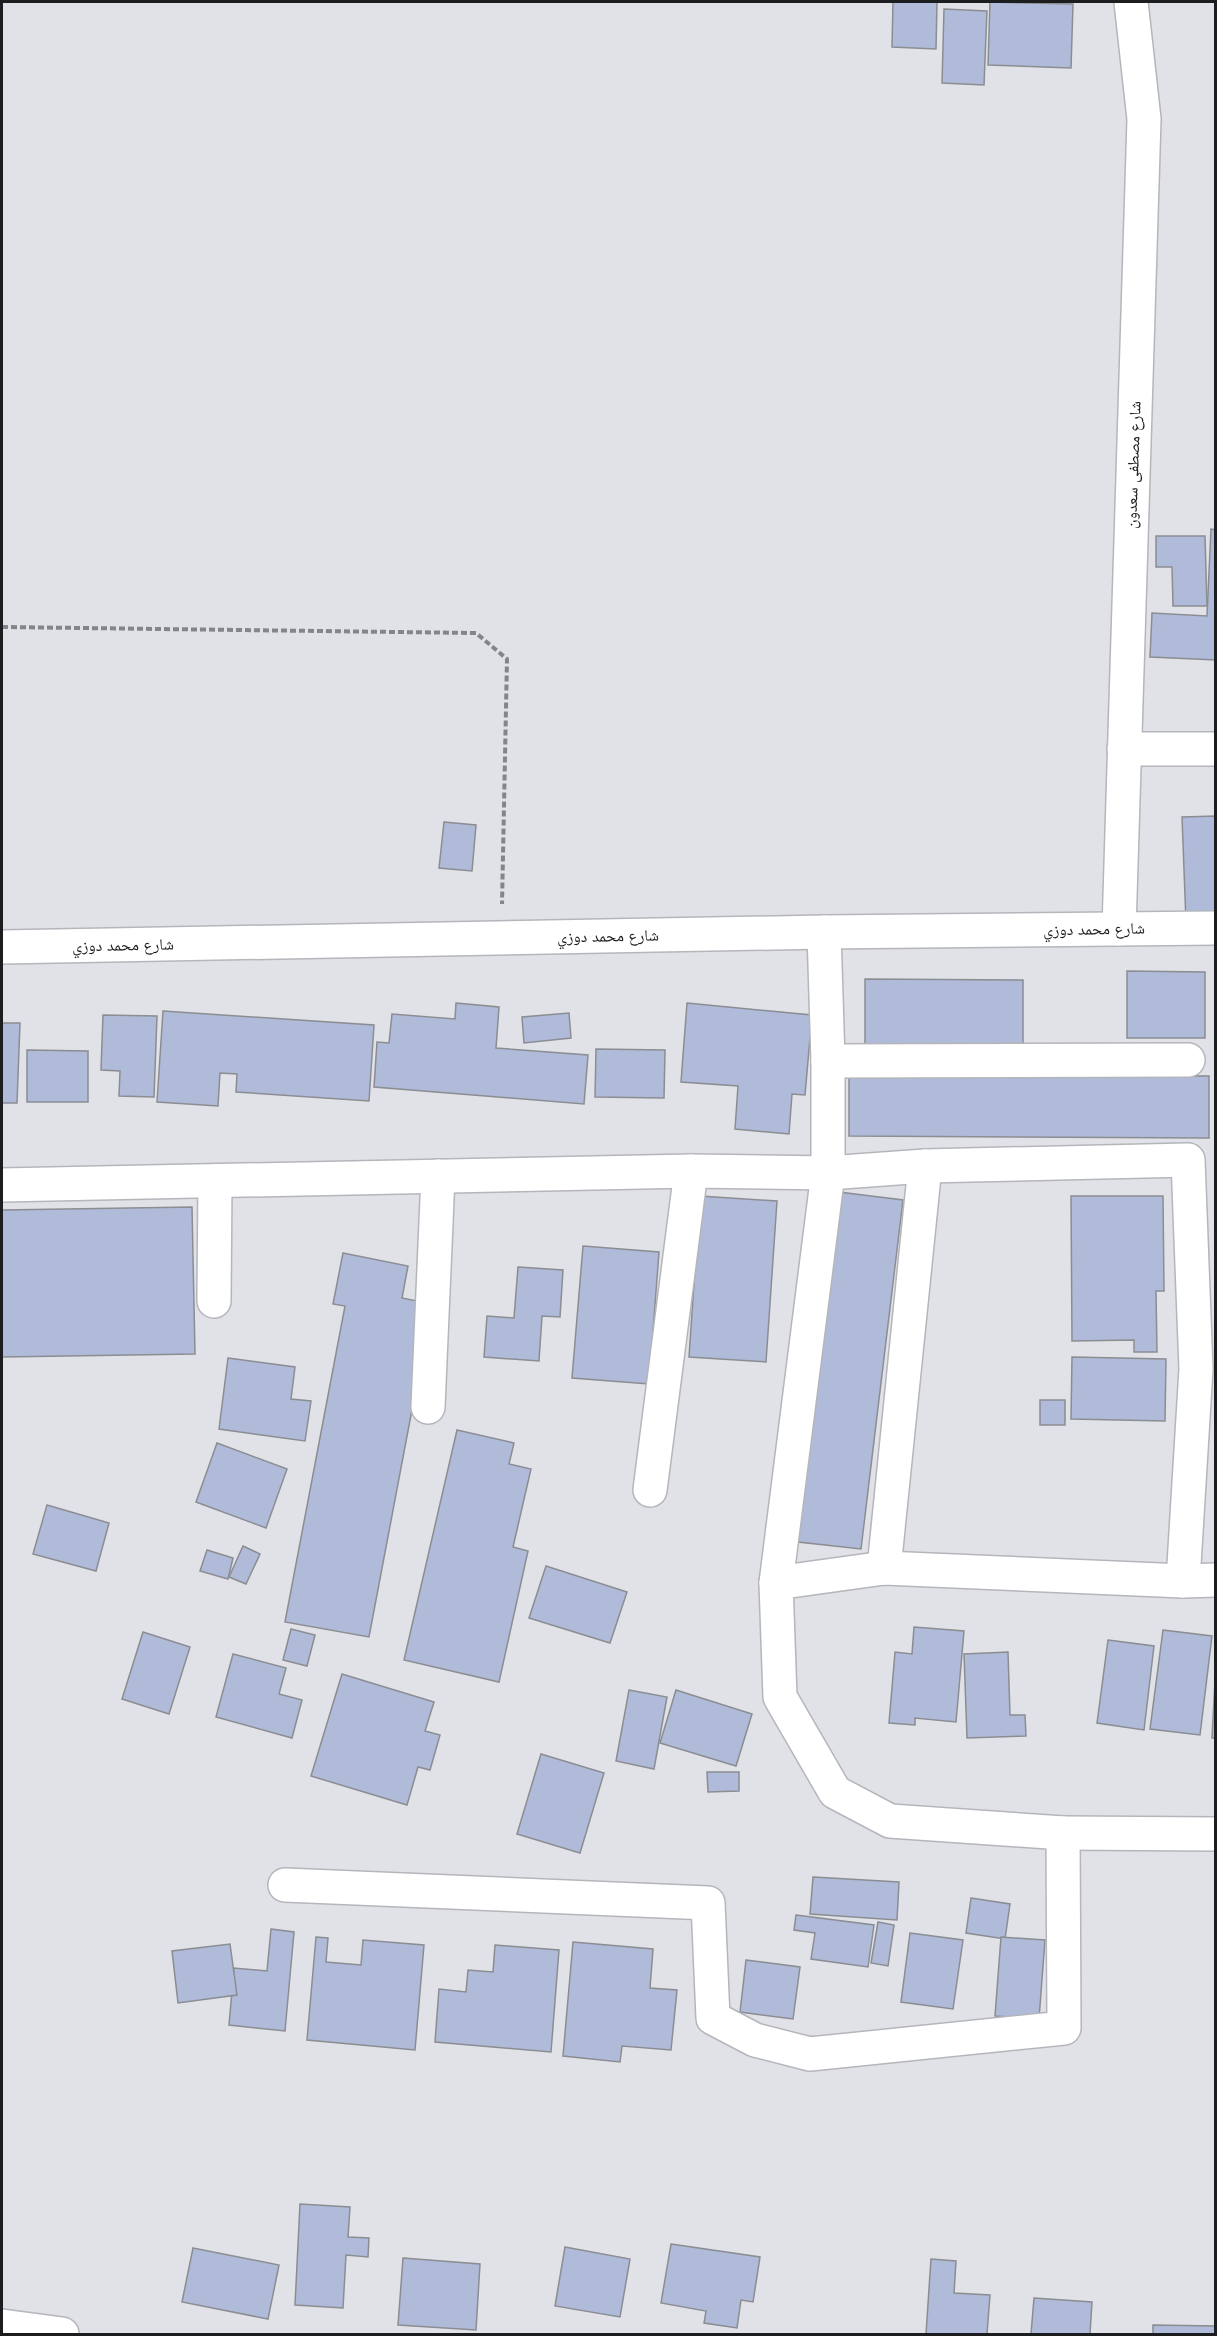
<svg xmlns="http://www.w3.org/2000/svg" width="1217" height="2336" font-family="Helvetica,'Noto Naskh Arabic',sans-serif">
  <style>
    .building { fill: #afbbd8; stroke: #8b8d92; stroke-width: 1.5 }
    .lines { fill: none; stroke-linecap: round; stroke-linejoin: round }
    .minor-casing { stroke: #b4b6bb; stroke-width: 36 }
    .path { stroke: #838588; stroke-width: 4; stroke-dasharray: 6 3; stroke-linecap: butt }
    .minor { stroke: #fff; stroke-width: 33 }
    .labels { text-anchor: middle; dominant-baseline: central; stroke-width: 5; stroke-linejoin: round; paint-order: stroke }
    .street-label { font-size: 16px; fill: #1c1d1f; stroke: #fff }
  </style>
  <rect width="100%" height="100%" fill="#e0e2e7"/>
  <g class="building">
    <path d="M 893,2 L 937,2 L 936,49 L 892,47 Z"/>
    <path d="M 990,2 L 1073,4 L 1071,68 L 988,65 Z"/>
    <path d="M 944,9 L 987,11 L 984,85 L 942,83 Z"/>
    <path d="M 1211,529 L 1216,530 L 1216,660 L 1150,657 L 1152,613 L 1207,616 Z"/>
    <path d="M 1156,536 L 1205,536 L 1207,606 L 1173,606 L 1172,567 L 1156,567 Z"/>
    <path d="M 1216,816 L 1216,920 L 1186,922 L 1182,817 Z"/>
    <path d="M 444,822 L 476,825 L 472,871 L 439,868 Z"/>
    <path d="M 1127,971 L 1205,972 L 1205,1038 L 1127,1038 Z"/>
    <path d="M 865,979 L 1023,980 L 1023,1048 L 865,1047 Z"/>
    <path d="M 456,1003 L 499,1007 L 496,1048 L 588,1055 L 584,1104 L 374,1087 L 377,1042 L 389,1043 L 392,1014 L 455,1019 Z"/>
    <path d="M 687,1003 L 812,1015 L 805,1095 L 792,1094 L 789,1134 L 735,1129 L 738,1086 L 681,1082 Z"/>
    <path d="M 163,1011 L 374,1025 L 369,1101 L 236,1092 L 237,1074 L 220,1073 L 218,1106 L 157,1102 Z"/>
    <path d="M 569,1013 L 571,1038 L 524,1043 L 522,1017 Z"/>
    <path d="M 103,1015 L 157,1016 L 154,1097 L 119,1096 L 120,1071 L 101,1070 Z"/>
    <path d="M 2,1023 L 20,1023 L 17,1103 L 2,1103 Z"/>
    <path d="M 596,1049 L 665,1050 L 664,1098 L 595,1097 Z"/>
    <path d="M 27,1050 L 88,1051 L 88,1102 L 27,1102 Z"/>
    <path d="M 849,1074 L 1209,1076 L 1209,1138 L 849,1136 Z"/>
    <path d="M 839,1192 L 903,1200 L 861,1549 L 798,1542 Z"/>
    <path d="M 700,1196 L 777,1201 L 766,1362 L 689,1357 Z"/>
    <path d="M 1071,1196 L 1163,1196 L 1164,1291 L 1156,1291 L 1157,1352 L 1134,1352 L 1134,1340 L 1072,1341 Z"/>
    <path d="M 192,1207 L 195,1354 L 2,1357 L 2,1210 Z"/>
    <path d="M 583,1246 L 659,1252 L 649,1384 L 572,1378 Z"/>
    <path d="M 343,1253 L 408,1266 L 402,1298 L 432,1304 L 369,1637 L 285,1622 L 345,1306 L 333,1304 Z"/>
    <path d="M 518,1267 L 563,1270 L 560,1317 L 542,1316 L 539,1361 L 484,1357 L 487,1316 L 514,1318 Z"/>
    <path d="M 1072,1357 L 1166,1359 L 1165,1421 L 1071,1419 Z"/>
    <path d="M 228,1358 L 295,1367 L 291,1399 L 311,1401 L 305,1441 L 219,1429 Z"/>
    <rect x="1040" y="1400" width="25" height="25"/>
    <path d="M 457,1430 L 514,1443 L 509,1464 L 531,1469 L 513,1547 L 528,1551 L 499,1682 L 404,1660 Z"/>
    <path d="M 217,1443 L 287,1469 L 266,1528 L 196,1502 Z"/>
    <path d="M 47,1505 L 109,1523 L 96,1571 L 33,1554 Z"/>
    <path d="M 243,1546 L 260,1554 L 246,1584 L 229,1577 Z"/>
    <path d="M 207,1550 L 233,1558 L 228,1579 L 200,1571 Z"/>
    <path d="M 546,1566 L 627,1592 L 610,1643 L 529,1618 Z"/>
    <path d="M 914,1627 L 964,1631 L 956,1722 L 915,1718 L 915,1725 L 889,1723 L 895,1652 L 912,1654 Z"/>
    <path d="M 291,1629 L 315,1635 L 307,1666 L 283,1660 Z"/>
    <path d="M 1163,1630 L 1212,1636 L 1200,1735 L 1150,1729 Z"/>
    <path d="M 143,1632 L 190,1647 L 169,1714 L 122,1699 Z"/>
    <path d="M 1108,1640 L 1154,1646 L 1144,1730 L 1097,1723 Z"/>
    <path d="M 1008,1652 L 1010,1715 L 1025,1715 L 1026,1736 L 967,1738 L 964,1654 Z"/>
    <path d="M 233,1654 L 286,1668 L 279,1694 L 302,1700 L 292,1738 L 216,1717 Z"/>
    <path d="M 1216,1662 L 1216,1738 L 1212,1738 Z"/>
    <path d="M 342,1674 L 434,1702 L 425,1731 L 440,1735 L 430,1770 L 418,1767 L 407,1805 L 311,1776 Z"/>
    <path d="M 629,1690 L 667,1697 L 654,1769 L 616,1761 Z"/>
    <path d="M 676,1690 L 752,1714 L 736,1766 L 660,1743 Z"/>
    <path d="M 541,1754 L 604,1773 L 580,1853 L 517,1834 Z"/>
    <path d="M 707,1772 L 739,1772 L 739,1791 L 708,1792 Z"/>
    <path d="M 813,1877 L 899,1882 L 897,1920 L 810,1914 Z"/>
    <path d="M 971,1898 L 1010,1904 L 1005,1939 L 966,1933 Z"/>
    <path d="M 796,1915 L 874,1925 L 868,1967 L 811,1959 L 815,1933 L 794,1930 Z"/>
    <path d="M 878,1922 L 894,1925 L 888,1966 L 871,1963 Z"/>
    <path d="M 271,1929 L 294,1932 L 285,2031 L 229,2025 L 234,1968 L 267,1971 Z"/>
    <path d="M 910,1933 L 963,1940 L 953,2009 L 901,2002 Z"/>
    <path d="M 316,1937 L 328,1938 L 326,1962 L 361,1965 L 363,1940 L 424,1945 L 415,2050 L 307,2040 Z"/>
    <path d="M 1001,1937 L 1045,1940 L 1039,2019 L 995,2016 Z"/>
    <path d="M 573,1942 L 653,1949 L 650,1988 L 677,1990 L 671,2050 L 622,2046 L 620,2062 L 563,2056 Z"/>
    <path d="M 230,1944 L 237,1995 L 178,2003 L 172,1951 Z"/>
    <path d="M 495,1945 L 559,1950 L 551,2052 L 435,2042 L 439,1989 L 466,1992 L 468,1970 L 493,1972 Z"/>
    <path d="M 746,1960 L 800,1967 L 793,2019 L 740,2012 Z"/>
    <path d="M 300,2204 L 350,2207 L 348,2237 L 369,2238 L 368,2257 L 346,2255 L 343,2308 L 295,2305 Z"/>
    <path d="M 671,2244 L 760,2257 L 753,2302 L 741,2300 L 737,2328 L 704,2323 L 706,2311 L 661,2303 Z"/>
    <path d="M 565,2247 L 630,2259 L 620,2317 L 555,2306 Z"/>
    <path d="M 193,2248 L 279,2265 L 268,2319 L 182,2302 Z"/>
    <path d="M 403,2258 L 480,2264 L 476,2330 L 398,2325 Z"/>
    <path d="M 931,2259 L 956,2261 L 954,2293 L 990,2295 L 987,2334 L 926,2334 Z"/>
    <path d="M 1034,2298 L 1092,2302 L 1090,2334 L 1031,2334 Z"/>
    <path d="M 1153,2325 L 1216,2326 L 1216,2334 L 1153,2334 Z"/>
  </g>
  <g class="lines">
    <g class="minor-casing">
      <g id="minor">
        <path d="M 1124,749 L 1216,749"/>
        <path d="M 1119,929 L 1144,119 L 1131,2"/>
        <path d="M 2,947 L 824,932 L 1216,928"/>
        <path d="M 828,1061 L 1188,1060"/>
        <path d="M 2,1185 L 691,1171 L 828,1173 L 925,1166 L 1188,1160 L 1196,1369 L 1183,1581"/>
        <path d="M 214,1301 L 215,1181"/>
        <path d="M 428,1407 L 438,1176"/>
        <path d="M 650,1490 L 691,1171"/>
        <path d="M 884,1568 L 925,1166"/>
        <path d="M 776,1583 L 884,1568 L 1183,1581 L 1216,1580"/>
        <path d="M 1063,1833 L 1216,1834"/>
        <path d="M 285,1885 L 708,1903 L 713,2018 L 755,2040 L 810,2054 L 1064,2028 L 1063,1833 L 890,1821 L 835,1792 L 780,1697 L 776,1583 L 828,1173 L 828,1061 L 824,932"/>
        <path d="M 2,2326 L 62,2334"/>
      </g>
    </g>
    <path class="path" d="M 2,627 L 476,633 L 507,659 L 502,904"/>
    <use href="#minor" class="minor"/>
  </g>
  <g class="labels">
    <g class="street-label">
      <text transform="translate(1133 465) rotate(-88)">شارع مصطفى سعدون</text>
      <text transform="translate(1094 929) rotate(-1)">شارع محمد دوزي</text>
      <text transform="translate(608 936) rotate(-1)">شارع محمد دوزي</text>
      <text transform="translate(123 945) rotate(-1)">شارع محمد دوزي</text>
    </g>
  </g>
  <rect width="1217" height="2336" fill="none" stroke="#1c1d1f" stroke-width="6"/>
</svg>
